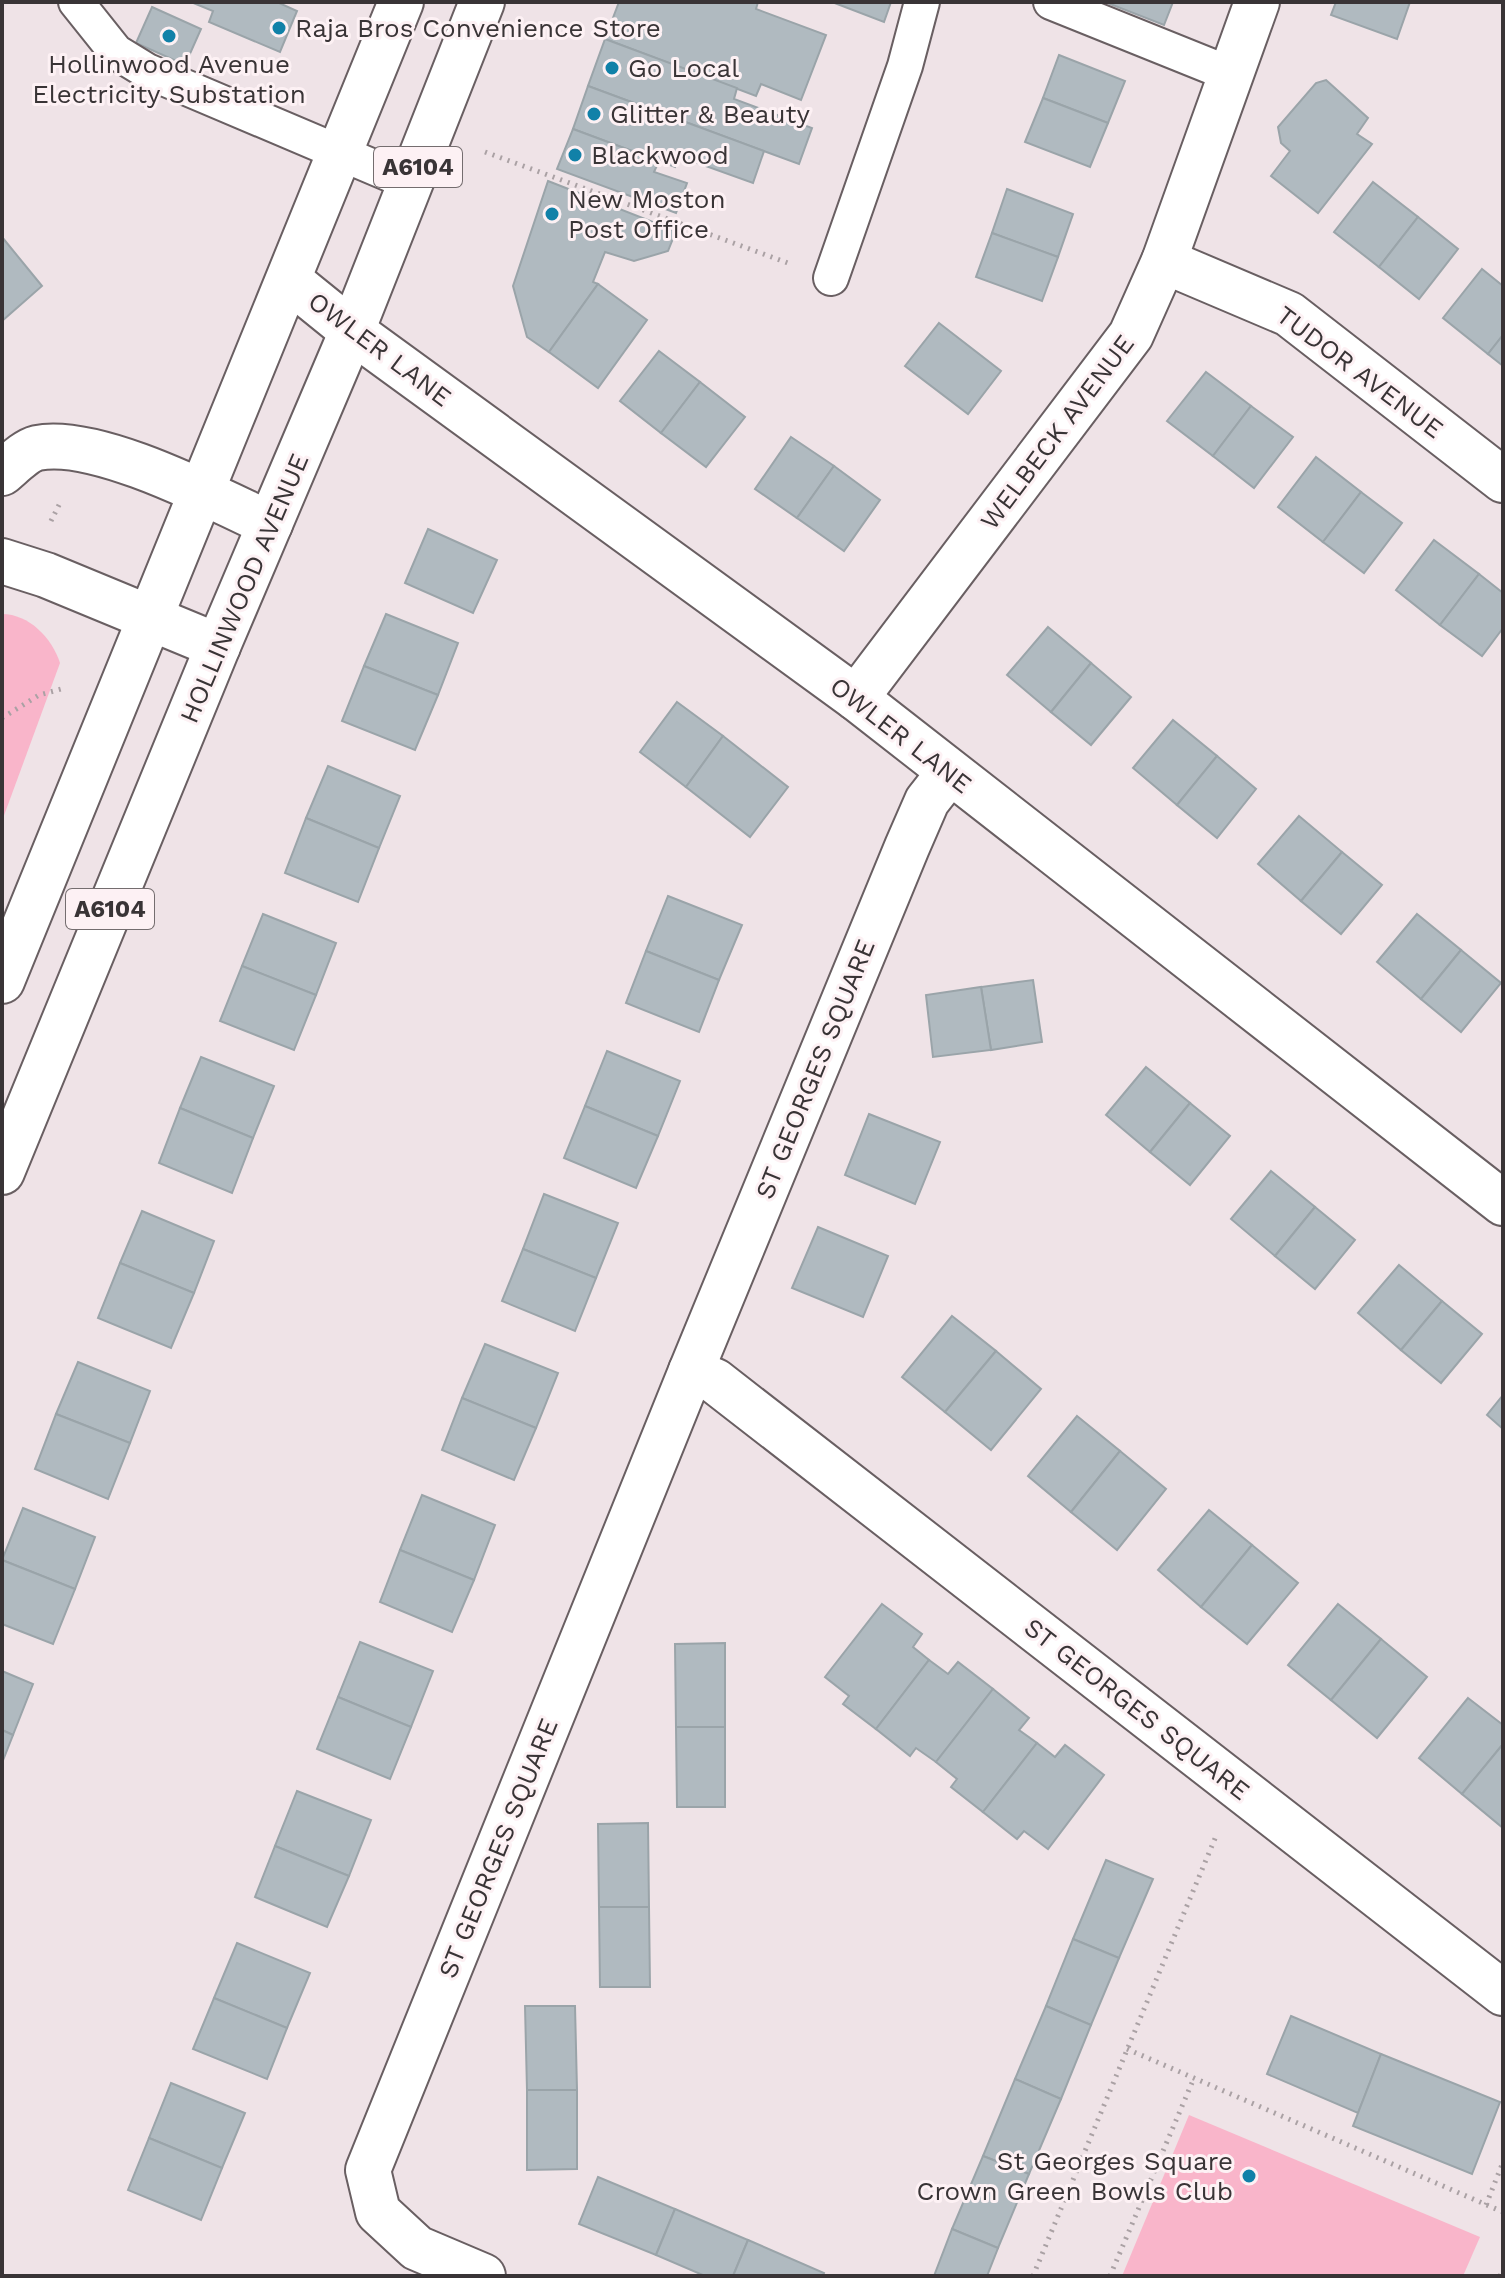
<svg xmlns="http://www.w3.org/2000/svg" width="1505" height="2278" font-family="'Work Sans',sans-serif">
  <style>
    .green { fill: #f9b5ca }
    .building { fill: #b0bac0; stroke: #9aa4a9; stroke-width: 2 }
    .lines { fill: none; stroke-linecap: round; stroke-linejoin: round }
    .lane-casing { stroke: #695f62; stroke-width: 38 }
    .street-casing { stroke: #695f62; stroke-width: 48 }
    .secondary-casing { stroke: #695f62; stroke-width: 48 }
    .primary-casing { stroke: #695f62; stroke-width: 48 }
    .path { stroke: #aaa1a4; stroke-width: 5; stroke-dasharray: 2 6; stroke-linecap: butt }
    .lane { stroke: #fff; stroke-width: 34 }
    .street { stroke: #fff; stroke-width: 44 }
    .secondary { stroke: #fff; stroke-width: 44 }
    .primary { stroke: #fff; stroke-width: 44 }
    .poi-dot { fill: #1181a8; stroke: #fdf1f4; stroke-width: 3 }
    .labels { text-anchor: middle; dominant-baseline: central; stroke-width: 6; stroke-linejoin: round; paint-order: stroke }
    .shield { fill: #fdf1f4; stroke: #746d6f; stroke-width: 2 }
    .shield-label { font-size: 24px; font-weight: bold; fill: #393436 }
    .poi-label { font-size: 26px; fill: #393436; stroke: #fdf1f4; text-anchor: start }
    .street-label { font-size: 26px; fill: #393436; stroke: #fdf1f4 }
  </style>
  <rect width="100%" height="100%" fill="#efe3e7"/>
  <g class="green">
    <path d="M 2,614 C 29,614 52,638 60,663 L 2,821 Z"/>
    <path d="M 1189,2115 L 1480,2237 L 1463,2276 L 1122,2276 Z"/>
  </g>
  <g class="building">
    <path d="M 191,2 L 277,2 L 297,11 L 280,52 L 209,22 L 213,11 Z"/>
    <path d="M 619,2 L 758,2 L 756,9 L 826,35 L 801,100 L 761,84 L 756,96 L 605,39 Z"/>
    <path d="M 832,2 L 891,2 L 884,22 Z"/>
    <path d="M 1105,2 L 1173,2 L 1164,25 Z"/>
    <path d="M 1336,2 L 1410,2 L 1397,39 L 1331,15 Z"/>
    <path d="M 152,7 L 201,29 L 185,65 L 136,43 Z"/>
    <path d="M 605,39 L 737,88 L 734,99 L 812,128 L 799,164 L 588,86 Z"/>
    <path d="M 1059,55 L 1125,81 L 1108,123 L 1043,98 Z"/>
    <path d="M 1326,80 L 1368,118 L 1357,134 L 1372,144 L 1318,213 L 1271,176 L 1290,151 L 1281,143 L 1278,127 L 1316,83 Z"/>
    <path d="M 588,86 L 764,151 L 753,183 L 678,156 L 675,167 L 573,129 Z"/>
    <path d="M 1043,98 L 1108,123 L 1090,167 L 1025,142 Z"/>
    <path d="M 573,129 L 659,161 L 654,172 L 687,183 L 676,213 L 557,169 Z"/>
    <path d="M 548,181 L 676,231 L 668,251 L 634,261 L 605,252 L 593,282 L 598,284 L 549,352 L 527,337 L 513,286 Z"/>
    <path d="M 1373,182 L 1418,217 L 1379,267 L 1334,232 Z"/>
    <path d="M 1007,189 L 1073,214 L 1058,257 L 992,233 Z"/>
    <path d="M 1418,217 L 1458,249 L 1419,299 L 1379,267 Z"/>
    <path d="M 992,233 L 1058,257 L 1042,301 L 976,277 Z"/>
    <path d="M 2,237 L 42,286 L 2,321 Z"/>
    <path d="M 1482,269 L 1503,286 L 1503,335 L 1488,354 L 1443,318 Z"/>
    <path d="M 598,284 L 647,320 L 598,388 L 549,352 Z"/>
    <path d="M 939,323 L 1001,371 L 968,414 L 905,366 Z"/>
    <path d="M 1503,335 L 1503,366 L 1488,354 Z"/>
    <path d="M 659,351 L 700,382 L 661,433 L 620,401 Z"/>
    <path d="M 1206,372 L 1251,406 L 1213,456 L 1167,421 Z"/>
    <path d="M 700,382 L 745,417 L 706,467 L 661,433 Z"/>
    <path d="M 1251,406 L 1293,437 L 1254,488 L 1213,456 Z"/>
    <path d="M 791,437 L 834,466 L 797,518 L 755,489 Z"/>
    <path d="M 1316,457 L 1361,492 L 1323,542 L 1278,507 Z"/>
    <path d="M 834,466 L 880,500 L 844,551 L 797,518 Z"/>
    <path d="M 1361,492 L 1402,523 L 1364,573 L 1323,542 Z"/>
    <path d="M 428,529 L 497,560 L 473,613 L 405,583 Z"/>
    <path d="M 1434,540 L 1479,574 L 1440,625 L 1396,590 Z"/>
    <path d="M 1479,574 L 1503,593 L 1503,628 L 1482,656 L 1440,625 Z"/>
    <path d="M 386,614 L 458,643 L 438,695 L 364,666 Z"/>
    <path d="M 1048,627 L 1091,663 L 1051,712 L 1007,675 Z"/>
    <path d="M 1091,663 L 1131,697 L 1091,745 L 1051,712 Z"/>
    <path d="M 364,666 L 438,695 L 415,750 L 342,721 Z"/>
    <path d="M 677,702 L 723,736 L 686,787 L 640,752 Z"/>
    <path d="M 1173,720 L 1217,756 L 1177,805 L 1133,768 Z"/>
    <path d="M 723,736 L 788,787 L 750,837 L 686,787 Z"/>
    <path d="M 1217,756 L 1256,789 L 1217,838 L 1177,805 Z"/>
    <path d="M 328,766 L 400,796 L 379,848 L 306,818 Z"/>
    <path d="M 1299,816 L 1342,852 L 1301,901 L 1258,864 Z"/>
    <path d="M 306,818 L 379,848 L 358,902 L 285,873 Z"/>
    <path d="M 1342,852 L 1382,885 L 1341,934 L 1301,901 Z"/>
    <path d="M 668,896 L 742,925 L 719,980 L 646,951 Z"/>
    <path d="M 263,914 L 336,943 L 316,995 L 242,966 Z"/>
    <path d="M 1417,914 L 1461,950 L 1421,999 L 1377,962 Z"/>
    <path d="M 1461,950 L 1501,983 L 1461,1032 L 1421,999 Z"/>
    <path d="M 646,951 L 719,980 L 699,1032 L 626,1003 Z"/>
    <path d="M 242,966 L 316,995 L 294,1050 L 220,1021 Z"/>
    <path d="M 1033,980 L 1042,1042 L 991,1050 L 981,987 Z"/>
    <path d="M 981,987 L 991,1050 L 933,1057 L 926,995 Z"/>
    <path d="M 607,1051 L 680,1081 L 658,1136 L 585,1106 Z"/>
    <path d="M 201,1057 L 274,1086 L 253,1138 L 180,1108 Z"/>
    <path d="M 1146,1067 L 1190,1103 L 1150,1152 L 1106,1115 Z"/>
    <path d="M 1190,1103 L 1230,1136 L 1190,1185 L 1150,1152 Z"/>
    <path d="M 585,1106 L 658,1136 L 636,1188 L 564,1158 Z"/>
    <path d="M 180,1108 L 253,1138 L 232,1193 L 159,1163 Z"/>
    <path d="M 869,1114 L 940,1142 L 915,1204 L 845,1175 Z"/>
    <path d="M 1271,1171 L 1315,1207 L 1275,1256 L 1231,1219 Z"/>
    <path d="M 544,1194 L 618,1223 L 596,1278 L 523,1249 Z"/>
    <path d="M 1315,1207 L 1355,1240 L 1315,1289 L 1275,1256 Z"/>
    <path d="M 142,1211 L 214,1241 L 194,1293 L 120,1263 Z"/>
    <path d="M 818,1227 L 888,1256 L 863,1317 L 792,1288 Z"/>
    <path d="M 523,1249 L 596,1278 L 575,1331 L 502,1301 Z"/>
    <path d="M 120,1263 L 194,1293 L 171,1348 L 98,1318 Z"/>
    <path d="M 1399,1265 L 1442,1301 L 1401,1350 L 1358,1313 Z"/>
    <path d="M 1442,1301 L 1482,1334 L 1441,1383 L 1401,1350 Z"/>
    <path d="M 952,1316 L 996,1351 L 945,1412 L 902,1377 Z"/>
    <path d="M 485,1344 L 558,1373 L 536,1428 L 462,1398 Z"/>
    <path d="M 996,1351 L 1041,1389 L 991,1450 L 945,1412 Z"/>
    <path d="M 78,1362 L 150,1391 L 130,1443 L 56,1414 Z"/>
    <path d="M 1503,1395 L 1503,1429 L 1487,1415 Z"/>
    <path d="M 462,1398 L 536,1428 L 514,1480 L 442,1450 Z"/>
    <path d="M 56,1414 L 130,1443 L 108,1499 L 35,1469 Z"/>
    <path d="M 1077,1416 L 1120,1451 L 1071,1512 L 1028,1476 Z"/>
    <path d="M 1120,1451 L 1166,1489 L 1117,1550 L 1071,1512 Z"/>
    <path d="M 422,1495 L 495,1525 L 474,1580 L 400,1550 Z"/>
    <path d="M 23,1508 L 95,1537 L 75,1589 L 2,1560 Z"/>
    <path d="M 1209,1510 L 1252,1545 L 1201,1607 L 1158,1570 Z"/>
    <path d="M 1252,1545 L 1298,1583 L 1247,1644 L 1201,1607 Z"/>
    <path d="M 400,1550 L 474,1580 L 452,1632 L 380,1602 Z"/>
    <path d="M 2,1560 L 75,1589 L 53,1644 L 2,1624 Z"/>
    <path d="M 882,1604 L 922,1634 L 913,1647 L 929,1660 L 876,1729 L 843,1704 L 849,1696 L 825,1677 Z"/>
    <path d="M 1338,1604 L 1381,1639 L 1331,1700 L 1288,1665 Z"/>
    <path d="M 1381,1639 L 1427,1677 L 1377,1738 L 1331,1700 Z"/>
    <path d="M 360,1642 L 433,1671 L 411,1727 L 338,1697 Z"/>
    <path d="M 725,1643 L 725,1727 L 676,1727 L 675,1644 Z"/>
    <path d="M 929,1660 L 948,1674 L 958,1662 L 993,1689 L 936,1762 L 916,1748 L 910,1756 L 876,1729 Z"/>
    <path d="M 2,1671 L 33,1684 L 13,1735 L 2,1730 Z"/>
    <path d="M 993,1689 L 1029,1718 L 1019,1730 L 1037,1743 L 983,1812 L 951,1787 L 957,1779 L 936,1762 Z"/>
    <path d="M 338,1697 L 411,1727 L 390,1779 L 317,1749 Z"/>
    <path d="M 1468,1698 L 1503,1725 L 1503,1744 L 1462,1794 L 1419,1758 Z"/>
    <path d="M 676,1727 L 725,1727 L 725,1807 L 677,1807 Z"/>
    <path d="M 2,1730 L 13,1735 L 2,1763 Z"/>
    <path d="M 1037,1743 L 1055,1757 L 1065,1745 L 1104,1775 L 1048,1849 L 1024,1831 L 1017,1839 L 983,1812 Z"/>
    <path d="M 1503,1744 L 1503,1828 L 1462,1794 Z"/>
    <path d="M 297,1791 L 371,1820 L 349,1876 L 275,1846 Z"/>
    <path d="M 648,1823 L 649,1907 L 599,1907 L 598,1824 Z"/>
    <path d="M 275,1846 L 349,1876 L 327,1927 L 255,1897 Z"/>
    <path d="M 1106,1860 L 1153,1879 L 1119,1958 L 1073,1939 Z"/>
    <path d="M 599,1907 L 649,1907 L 650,1987 L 600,1987 Z"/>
    <path d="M 1073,1939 L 1119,1958 L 1091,2025 L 1046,2006 Z"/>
    <path d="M 237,1943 L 310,1973 L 287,2028 L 214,1998 Z"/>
    <path d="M 214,1998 L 287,2028 L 267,2079 L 193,2049 Z"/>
    <path d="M 525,2006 L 575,2006 L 577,2090 L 527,2090 Z"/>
    <path d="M 1046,2006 L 1091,2025 L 1061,2099 L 1015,2079 Z"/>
    <path d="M 1291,2016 L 1381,2054 L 1358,2113 L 1267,2074 Z"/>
    <path d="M 1381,2054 L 1500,2102 L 1472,2174 L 1353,2126 Z"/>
    <path d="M 1015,2079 L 1061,2099 L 1029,2174 L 983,2156 Z"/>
    <path d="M 171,2083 L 245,2113 L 222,2168 L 149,2138 Z"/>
    <path d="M 527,2090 L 577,2090 L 577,2169 L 527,2170 Z"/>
    <path d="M 149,2138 L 222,2168 L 201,2220 L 128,2190 Z"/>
    <path d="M 983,2156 L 1029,2174 L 998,2248 L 952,2229 Z"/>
    <path d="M 598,2177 L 675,2209 L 656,2255 L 579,2224 Z"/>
    <path d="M 675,2209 L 748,2240 L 733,2276 L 705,2276 L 656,2255 Z"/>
    <path d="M 952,2229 L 998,2248 L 987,2276 L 934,2276 Z"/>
    <path d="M 748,2240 L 824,2273 L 823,2276 L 733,2276 Z"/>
  </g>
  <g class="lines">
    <g class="lane-casing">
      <g id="lane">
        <path d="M 76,2 L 116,52 L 147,71 L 411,183"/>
        <path d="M 1051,2 L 1230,74"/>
        <path d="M 831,278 L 905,66 L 922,2"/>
      </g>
    </g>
    <g class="street-casing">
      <g id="street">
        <path d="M 1164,261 L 1289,314 L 1503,480"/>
        <path d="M 856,698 L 1131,335 L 1164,261 L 1257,2"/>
        <path d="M 691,1371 L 715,1381 L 1503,1993"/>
        <path d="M 483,2276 L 417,2248 L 378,2212 L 368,2170 L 691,1371 L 907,847 L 927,801 L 949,773"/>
      </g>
    </g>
    <g class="secondary-casing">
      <g id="secondary">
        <path d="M 289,280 L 352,331 L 856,698 L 1503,1203"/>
        <path d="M 2,473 C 12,465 25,451 37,448 C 96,436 214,498 270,524"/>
        <path d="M 2,561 L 46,575 L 218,646"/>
      </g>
    </g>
    <g class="primary-casing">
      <g id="primary">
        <path d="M 2,981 L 401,2"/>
        <path d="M 2,1172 L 218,646 L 352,331 L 482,2"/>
      </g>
    </g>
    <g class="path">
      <path d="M 485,152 L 788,263"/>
      <path d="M 51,521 L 61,501"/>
      <path d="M 2,718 L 39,695 L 65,688"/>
      <path d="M 1127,2049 L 1503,2212"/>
      <path d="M 1486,2205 L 1503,2162"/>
      <path d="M 1033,2276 L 1216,1836"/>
      <path d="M 1110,2276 L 1194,2078"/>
      <path d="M 1500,2276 L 1503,2269"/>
    </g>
    <use href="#lane" class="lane"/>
    <use href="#street" class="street"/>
    <use href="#secondary" class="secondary"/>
    <use href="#primary" class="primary"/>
  </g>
  <g class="poi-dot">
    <circle cx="279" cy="28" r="8"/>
    <circle cx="169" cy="36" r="8"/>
    <circle cx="612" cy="68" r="8"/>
    <circle cx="594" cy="114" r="8"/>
    <circle cx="575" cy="155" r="8"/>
    <circle cx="552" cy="214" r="8"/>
    <circle cx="1249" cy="2176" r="8"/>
  </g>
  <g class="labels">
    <g class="shield">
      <rect x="374" y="147" width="88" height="40" rx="6"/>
      <rect x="66" y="889" width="88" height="40" rx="6"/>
    </g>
    <g class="shield-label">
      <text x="418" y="167">A6104</text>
      <text x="110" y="909">A6104</text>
    </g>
    <g class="poi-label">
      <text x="295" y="28">Raja Bros Convenience Store</text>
      <text x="169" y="64" text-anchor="middle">Hollinwood Avenue<tspan x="169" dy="30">Electricity Substation</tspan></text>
      <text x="628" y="68">Go Local</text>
      <text x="610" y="114">Glitter &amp; Beauty</text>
      <text x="591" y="155">Blackwood</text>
      <text x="568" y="199">New Moston<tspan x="568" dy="30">Post Office</tspan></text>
      <text x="1233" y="2161" text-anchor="end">St Georges Square<tspan x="1233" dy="30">Crown Green Bowls Club</tspan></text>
    </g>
    <g class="street-label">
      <text transform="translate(380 349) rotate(37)">OWLER LANE</text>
      <text transform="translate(1360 372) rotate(37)">TUDOR AVENUE</text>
      <text transform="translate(1057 432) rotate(-53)">WELBECK AVENUE</text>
      <text transform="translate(244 588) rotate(-67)">HOLLINWOOD AVENUE</text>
      <text transform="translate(901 735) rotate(38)">OWLER LANE</text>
      <text transform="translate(815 1069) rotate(-68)">ST GEORGES SQUARE</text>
      <text transform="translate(1137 1709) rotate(38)">ST GEORGES SQUARE</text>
      <text transform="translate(498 1848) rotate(-68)">ST GEORGES SQUARE</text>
    </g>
  </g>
  <rect width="1505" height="2278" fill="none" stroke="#393436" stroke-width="8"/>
</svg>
